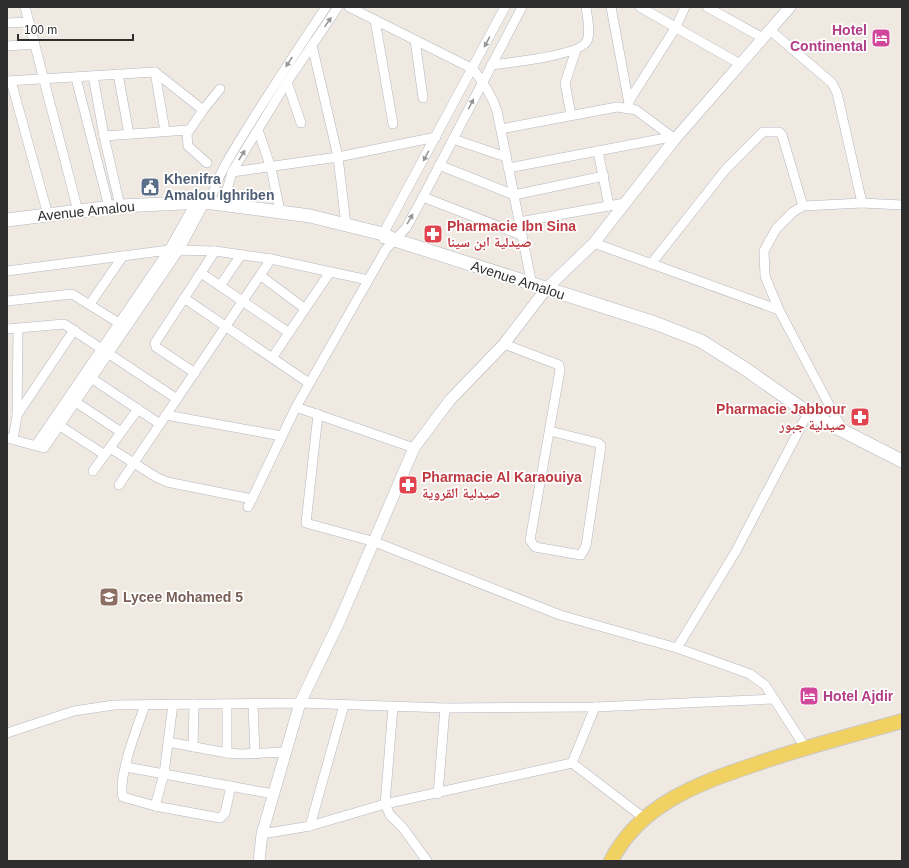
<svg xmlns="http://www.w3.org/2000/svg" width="909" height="868" font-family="Arial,'Noto Naskh Arabic',sans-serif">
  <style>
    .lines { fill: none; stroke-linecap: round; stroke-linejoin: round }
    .minor-casing { stroke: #b4b7c1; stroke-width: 10 }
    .tertiary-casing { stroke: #b4b7c1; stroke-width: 12 }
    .secondary-casing { stroke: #b4b7c1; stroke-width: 14 }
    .primary-casing { stroke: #c9c9c9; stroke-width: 16 }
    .minor { stroke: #fff; stroke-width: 9 }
    .tertiary { stroke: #fff; stroke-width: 11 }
    .secondary { stroke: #fff; stroke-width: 13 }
    .primary { stroke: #f2d163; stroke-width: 14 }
    .oneway { fill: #969696 }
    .labels { text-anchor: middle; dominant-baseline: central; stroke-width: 3.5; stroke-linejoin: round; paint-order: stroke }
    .hotel-label { font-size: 14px; font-weight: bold; fill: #b23c85; stroke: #fff; text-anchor: end }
    .service-label { font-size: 14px; font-weight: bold; fill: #4e5e75; stroke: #fff; text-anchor: start }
    .street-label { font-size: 14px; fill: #2e2e2e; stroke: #fff }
    .health-label { font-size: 14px; font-weight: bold; fill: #be3a42; stroke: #fff; text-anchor: start }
    .education-label { font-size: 14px; font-weight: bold; fill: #785e54; stroke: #fff; text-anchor: start }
  </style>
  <rect width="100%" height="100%" fill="#efe9e1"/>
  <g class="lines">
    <g class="minor-casing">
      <g id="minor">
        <path d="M 25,7 L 78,211"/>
        <path d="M 349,7 L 473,69 C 483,82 492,95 497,111 L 532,285"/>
        <path d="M 611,7 L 629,104"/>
        <path d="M 640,7 L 740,64"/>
        <path d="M 707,7 L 763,38"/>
        <path d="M 375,20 L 393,124"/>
        <path d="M 7,23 L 29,22"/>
        <path d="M 770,30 L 832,83 L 837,93 L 862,203 L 803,206 L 793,212 L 776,229 L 764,251 L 765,276 L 779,310 L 842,429"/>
        <path d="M 415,40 L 423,98"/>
        <path d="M 312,45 L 338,157 L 346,225"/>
        <path d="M 7,46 L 35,44"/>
        <path d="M 491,65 C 508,63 581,55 587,41 C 591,32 587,16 586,7"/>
        <path d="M 155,72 L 165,131"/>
        <path d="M 118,74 L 129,134"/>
        <path d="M 93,76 L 104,136 L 120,206"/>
        <path d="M 76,78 L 109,207"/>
        <path d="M 7,81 L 155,72 L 203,110"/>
        <path d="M 11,81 L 48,215"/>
        <path d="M 287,82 L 301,123"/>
        <path d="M 629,101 L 676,27 L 685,7"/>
        <path d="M 571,115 L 565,83 L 576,50"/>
        <path d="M 501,129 L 617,107 L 636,110 L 675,139"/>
        <path d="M 258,130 L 271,168 L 280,211"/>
        <path d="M 104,136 L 188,130"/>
        <path d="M 453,139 L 506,157"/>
        <path d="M 598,151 L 609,206"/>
        <path d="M 207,163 L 188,146 L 187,134 L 203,110 L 220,89"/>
        <path d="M 439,165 L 514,195 L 604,176"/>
        <path d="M 508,168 L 671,137"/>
        <path d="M 232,172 L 338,157 L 436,137"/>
        <path d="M 423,197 L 521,235"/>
        <path d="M 210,202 C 219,170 236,147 253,119 C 277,81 301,44 326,7"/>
        <path d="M 862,203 L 902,205"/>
        <path d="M 223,204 L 232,172 L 238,162 L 287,82 L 338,7"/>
        <path d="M 519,222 L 625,203"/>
        <path d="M 384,239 L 383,234 L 505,7"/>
        <path d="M 594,243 L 779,310"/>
        <path d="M 651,264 L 726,169 L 763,132 L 779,132 L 782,135 L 803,206"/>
        <path d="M 7,271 L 169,250 L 215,251 L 271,259 L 368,280"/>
        <path d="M 201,273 L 288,332"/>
        <path d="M 261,276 L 304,308"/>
        <path d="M 220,286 L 241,255"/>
        <path d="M 184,298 L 309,383"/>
        <path d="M 7,301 L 72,294 L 119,323"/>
        <path d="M 90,304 L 123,256"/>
        <path d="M 7,329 L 64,324 L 177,399"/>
        <path d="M 504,344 L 559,365 L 560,370 L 530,540 L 535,547 L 581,555 L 586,546 L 601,446 L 598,443 L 550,431"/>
        <path d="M 272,358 L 330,272"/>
        <path d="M 195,373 L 156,347 L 155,343 L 215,251"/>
        <path d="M 91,378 L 160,424"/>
        <path d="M 71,399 L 121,432"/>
        <path d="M 296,407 L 414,448"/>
        <path d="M 318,414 L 306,523 L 375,542 L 560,615 L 677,648 L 750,674 L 765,685 L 805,747"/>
        <path d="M 17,415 L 74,330"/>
        <path d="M 166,415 L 282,436"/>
        <path d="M 54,422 L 105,455"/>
        <path d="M 7,438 L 44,448 L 179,250 L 205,202"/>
        <path d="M 13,439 L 17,416 L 18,329"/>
        <path d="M 36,445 L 169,250 L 196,202"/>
        <path d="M 110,448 L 156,477 L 167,482 L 252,499"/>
        <path d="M 93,471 L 138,409"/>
        <path d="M 119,485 L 271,259"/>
        <path d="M 248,507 L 296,407 L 386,249 L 406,228 L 423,197 L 522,7"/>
        <path d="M 677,648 L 736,551 L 808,413"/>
        <path d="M 253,704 L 255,754"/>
        <path d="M 145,705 C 138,725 117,778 123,797 L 155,806 L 220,818 L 225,813 L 231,786"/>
        <path d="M 393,707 L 385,804 L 390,815 L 403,828 L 427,861"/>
        <path d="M 595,707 L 572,763 L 644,818"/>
        <path d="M 7,733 L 74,711 L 114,705 L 300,703 L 445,708 L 595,707 L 773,699"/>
        <path d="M 168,742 L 227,753 L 241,754 L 285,752"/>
        <path d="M 193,747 L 194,704"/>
        <path d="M 227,753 L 227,704"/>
        <path d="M 126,767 L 273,794"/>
        <path d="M 438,794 L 445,708"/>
        <path d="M 155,806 L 164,774 L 173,704"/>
        <path d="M 310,826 L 344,705"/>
        <path d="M 262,834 L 310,826 L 385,804 L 572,763"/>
      </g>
    </g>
    <g class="tertiary-casing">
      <path id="tertiary" d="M 259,861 L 262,834 L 300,703 L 340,620 L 414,448 L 450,400 L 504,344 L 546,289 L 594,243 L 675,139 L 790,7"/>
    </g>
    <g class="secondary-casing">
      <path id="secondary" d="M 7,220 L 120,206 L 205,202 L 310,216 L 383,234 L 395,240 L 655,323 L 701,341 L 744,368 L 808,413 L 902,461"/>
    </g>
    <g class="primary-casing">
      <path id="primary" d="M 611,861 C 640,804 699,783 756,764 C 804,747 853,735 902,721"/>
    </g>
    <use href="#minor" class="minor"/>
    <use href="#tertiary" class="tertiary"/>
    <use href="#secondary" class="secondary"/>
    <use href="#primary" class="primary"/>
  </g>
  <defs><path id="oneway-solid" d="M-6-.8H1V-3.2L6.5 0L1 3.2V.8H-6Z"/></defs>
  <g class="oneway">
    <use href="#oneway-solid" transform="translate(328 22) rotate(-55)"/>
    <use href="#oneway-solid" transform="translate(487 42) rotate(118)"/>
    <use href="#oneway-solid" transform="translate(289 62) rotate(123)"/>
    <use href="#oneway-solid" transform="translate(471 104) rotate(-63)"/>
    <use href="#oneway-solid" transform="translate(242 155) rotate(-58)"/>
    <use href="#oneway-solid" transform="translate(426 156) rotate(118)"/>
    <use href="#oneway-solid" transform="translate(410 219) rotate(-60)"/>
  </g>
  <defs>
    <g id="hotel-square" transform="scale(1)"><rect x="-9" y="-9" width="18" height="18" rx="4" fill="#d1479c" stroke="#fff"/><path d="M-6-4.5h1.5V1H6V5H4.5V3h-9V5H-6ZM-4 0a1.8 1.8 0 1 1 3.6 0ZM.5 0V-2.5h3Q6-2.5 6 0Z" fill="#fff"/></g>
    <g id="civic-square" transform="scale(1)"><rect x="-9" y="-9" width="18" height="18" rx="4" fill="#5c6f8a" stroke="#fff"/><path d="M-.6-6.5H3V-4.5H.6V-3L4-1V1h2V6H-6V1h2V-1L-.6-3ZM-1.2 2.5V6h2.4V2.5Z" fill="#fff"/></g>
    <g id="pharmacy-square" transform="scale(1)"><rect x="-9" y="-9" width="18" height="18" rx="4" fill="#e0444e" stroke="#fff"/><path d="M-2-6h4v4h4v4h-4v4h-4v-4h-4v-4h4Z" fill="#fff"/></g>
    <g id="university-square" transform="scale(1)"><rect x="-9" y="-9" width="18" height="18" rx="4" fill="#8d6e63" stroke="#fff"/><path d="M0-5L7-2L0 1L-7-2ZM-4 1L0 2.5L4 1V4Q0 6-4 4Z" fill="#fff"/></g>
  </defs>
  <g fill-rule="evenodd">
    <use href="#hotel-square" x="881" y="38"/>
    <use href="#civic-square" x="150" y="187"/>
    <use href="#pharmacy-square" x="433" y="234"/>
    <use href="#pharmacy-square" x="860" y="417"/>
    <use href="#pharmacy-square" x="408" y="485"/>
    <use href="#university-square" x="109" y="597"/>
    <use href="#hotel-square" x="809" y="696"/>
  </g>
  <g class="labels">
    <g class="hotel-label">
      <text x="867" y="30">Hotel<tspan x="867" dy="16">Continental</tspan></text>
      <text x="823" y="696" text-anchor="start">Hotel Ajdir</text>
    </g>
    <g class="service-label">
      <text x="164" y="179">Khenifra<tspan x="164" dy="16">Amalou Ighriben</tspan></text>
    </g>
    <g class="street-label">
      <text transform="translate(86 211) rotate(-6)">Avenue Amalou</text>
      <text transform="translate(518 280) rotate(18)">Avenue Amalou</text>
    </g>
    <g class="health-label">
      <text x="447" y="226">Pharmacie Ibn Sina<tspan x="447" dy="16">صيدلية ابن سينا</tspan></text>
      <text x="846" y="409" text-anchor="end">Pharmacie Jabbour<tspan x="846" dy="16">صيدلية جبور</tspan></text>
      <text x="422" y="477">Pharmacie Al Karaouiya<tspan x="422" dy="16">صيدلية القروية</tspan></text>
    </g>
    <g class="education-label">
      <text x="123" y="597">Lycee Mohamed 5</text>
    </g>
  </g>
  <rect width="909" height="868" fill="none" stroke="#2e2e2e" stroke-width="16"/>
  <path d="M18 34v6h115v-6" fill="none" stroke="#2e2e2e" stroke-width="2"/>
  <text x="24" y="34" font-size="12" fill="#2e2e2e" stroke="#ffffff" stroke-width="3" paint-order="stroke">100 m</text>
</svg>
